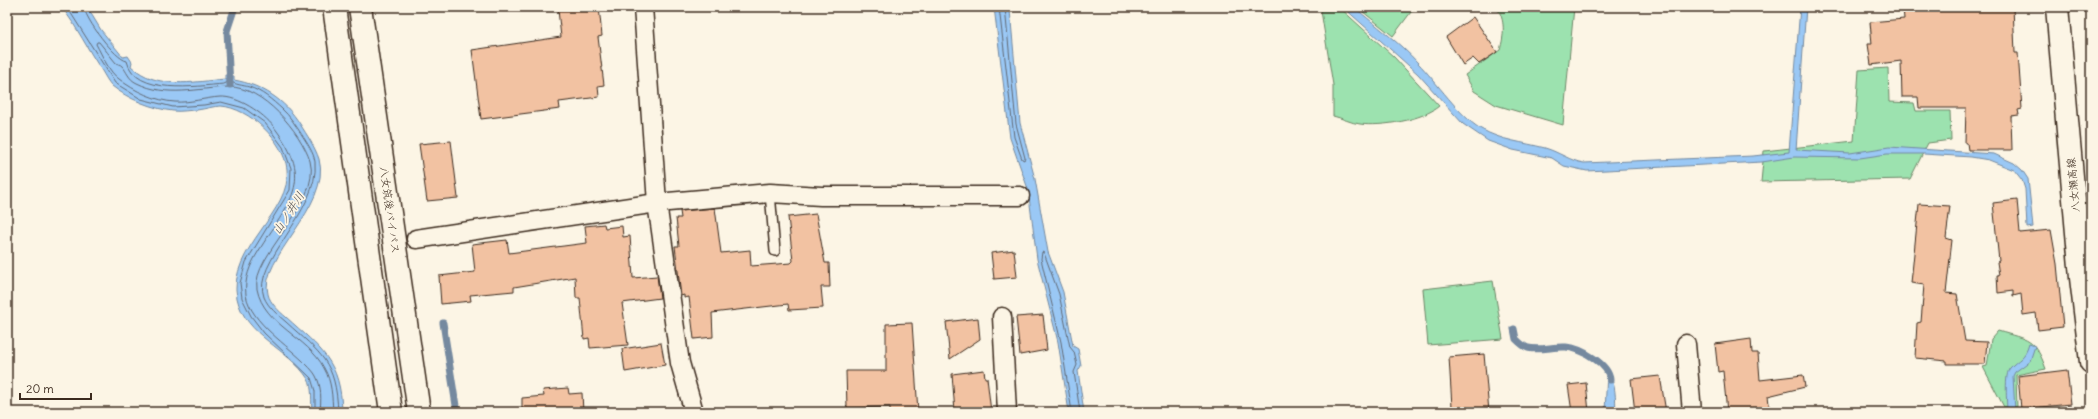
<svg xmlns="http://www.w3.org/2000/svg" width="2098" height="419" font-family="Delius,'Klee One',sans-serif">
  <style>
    .green { fill: #9ce2af; stroke: #6c8666 }
    .water { fill: #9ac8f5; stroke: #74899f }
    .lines { fill: none; stroke-linecap: round; stroke-linejoin: round }
    .shore { stroke: #616974; stroke-width: 1 }
    .stream { stroke: #74899f; stroke-width: 7 }
    .building { fill: #f2c2a2; stroke: #3b2a1e }
    .lane-casing { stroke: #3b2a1e; stroke-width: 12 }
    .street-casing { stroke: #3b2a1e; stroke-width: 21 }
    .primary-casing { stroke: #3b2a1e; stroke-width: 25 }
    .highway-casing { stroke: #3b2a1e; stroke-width: 25 }
    .lane { stroke: #fcf5e5; stroke-width: 9 }
    .street { stroke: #fcf5e5; stroke-width: 18 }
    .primary { stroke: #fcf5e5; stroke-width: 22 }
    .highway { stroke: #fcf5e5; stroke-width: 22 }
    .labels { text-anchor: middle; dominant-baseline: central; stroke-width: 3.5; stroke-linejoin: round; paint-order: stroke }
    .street-label { font-size: 11px; fill: #3b2a1e; stroke: #fcf5e5 }
    .water-label { font-size: 12px; font-style: italic; fill: #535254; stroke: #fcf5e5 }
  </style>
  <rect width="100%" height="100%" fill="#fcf5e5"/>
  <filter id="ink" filterUnits="userSpaceOnUse"><feTurbulence type="fractalNoise" baseFrequency=".025" numOctaves="2"/><feDisplacementMap in="SourceGraphic" scale="8" xChannelSelector="R" yChannelSelector="G"/><feConvolveMatrix kernelMatrix="1 2 1 2 8 2 1 2 1" color-interpolation-filters="sRGB"/></filter>
  <g filter="url(#ink)">
    <g class="green">
      <path d="M 1324,7 L 1339,7 L 1394,57 L 1439,106 C 1423,120 1381,127 1360,124 C 1351,123 1342,118 1333,116 L 1333,85 L 1321,11 Z"/>
      <path d="M 1357,7 L 1414,7 L 1414,8 L 1393,36 Z"/>
      <path d="M 1496,7 L 1574,7 L 1563,125 L 1496,105 L 1474,91 L 1465,75 L 1500,50 C 1504,36 1506,19 1496,7 Z"/>
      <path d="M 1888,68 L 1889,102 L 1914,103 L 1916,111 L 1950,111 L 1951,140 L 1928,143 L 1910,179 L 1761,182 L 1764,151 L 1854,141 L 1859,70 Z"/>
      <path d="M 1493,281 L 1503,339 L 1428,345 L 1423,289 Z"/>
      <path d="M 1998,331 C 2028,340 2035,338 2046,369 L 2016,375 L 2017,407 L 2004,407 L 1983,367 L 1987,366 L 1991,339 Z"/>
    </g>
    <g class="water">
      <path d="M 62,7 L 87,7 L 101,30 L 123,57 L 128,56 L 132,62 L 131,66 C 157,90 192,82 225,79 L 225,75 L 234,76 L 234,80 C 262,85 285,100 300,124 C 307,135 315,147 319,159 C 332,206 258,259 268,294 C 270,303 279,311 286,317 C 321,349 341,361 342,412 L 312,412 C 311,402 313,388 308,379 C 289,349 245,336 237,298 C 227,249 293,211 287,169 C 284,141 249,108 221,106 C 214,106 205,109 197,110 C 190,110 181,112 173,111 C 153,109 128,99 112,86 C 108,82 105,76 102,71 C 88,50 77,27 62,7 Z"/>
      <path d="M 994,7 L 1009,7 L 1010,10 L 1020,123 L 1035,179 L 1048,252 L 1063,292 L 1073,346 L 1078,349 L 1081,366 L 1078,371 L 1084,412 L 1069,412 L 1058,342 L 1037,259 L 1028,189 L 1010,138 Z"/>
      <path d="M 1343,7 L 1354,7 C 1375,25 1399,42 1418,63 C 1436,81 1460,117 1481,129 C 1502,141 1523,142 1545,148 C 1559,152 1570,161 1584,163 L 1753,156 L 1789,152 L 1800,7 L 1806,7 L 1796,150 L 1850,153 L 1889,147 L 1994,154 L 2014,163 L 2022,170 L 2028,179 L 2033,227 L 2027,228 L 2025,189 L 2022,180 L 2014,170 L 1989,160 L 1971,157 L 1924,154 L 1887,154 L 1860,158 L 1794,157 L 1762,162 L 1587,171 L 1564,166 L 1552,158 L 1513,150 L 1488,141 L 1463,124 L 1418,74 Z"/>
      <path d="M 2029,344 L 2035,346 L 2030,361 L 2015,372 L 2013,376 L 2015,412 L 2007,412 C 2007,403 2004,374 2010,368 C 2018,359 2025,359 2029,344 Z"/>
      <path d="M 1607,372 C 1617,383 1615,399 1616,412 L 1605,412 Z"/>
    </g>
    <g class="lines">
      <g class="shore">
        <path d="M 67,7 L 115,83 L 141,99 L 173,107 L 204,105 L 221,102 L 244,108 L 265,123 L 283,147 L 291,168 L 290,190 L 246,262 L 240,283 L 242,298 L 251,316 L 264,333 L 311,378 L 315,391 L 315,412"/>
        <path d="M 84,7 C 85,19 115,59 127,61 C 135,96 197,86 224,84 L 230,81 C 235,85 243,85 249,87 C 262,91 272,100 282,109 C 290,116 296,126 302,135 C 307,143 314,153 315,162 C 320,211 251,263 264,297 C 268,307 278,315 286,322 C 321,354 336,361 338,412"/>
        <path d="M 999,7 L 1014,137 L 1022,159 L 1024,160 L 1025,158 L 1016,124 L 1005,7"/>
        <path d="M 320,412 C 321,400 322,387 316,376 C 314,372 310,368 307,365 C 288,345 251,323 246,295 C 244,279 250,265 258,252 C 289,201 316,182 274,127 C 263,113 238,96 220,97 C 205,98 190,103 175,102 C 156,101 134,91 119,79 C 109,72 102,55 96,44 L 97,42 L 99,42 C 105,49 110,56 116,63 C 118,64 120,64 122,66 C 127,71 128,79 137,83 C 167,98 198,88 229,87 C 262,86 301,132 310,161 C 322,203 251,256 257,289 C 264,325 308,337 324,368 C 332,382 332,396 333,412"/>
        <path d="M 1072,412 L 1061,342 L 1041,259 L 1042,252 L 1044,253 L 1059,294 L 1070,347 L 1074,352 L 1077,365 L 1074,372 L 1080,412"/>
      </g>
      <g class="stream">
        <path d="M 230,85 L 227,31 L 235,7"/>
        <path d="M 443,323 L 457,412"/>
        <path d="M 1514,329 L 1516,339 C 1519,342 1524,347 1528,348 C 1540,351 1554,346 1566,347 C 1581,348 1609,364 1610,380"/>
      </g>
    </g>
    <g class="building">
      <path d="M 562,7 L 599,7 L 602,36 L 598,37 L 604,85 L 598,86 L 599,97 L 559,102 L 560,109 L 481,119 L 472,50 L 561,37 L 558,10 L 562,9 Z"/>
      <path d="M 1903,7 L 2013,7 L 2015,53 L 2018,53 L 2022,109 L 2018,110 L 2019,115 L 2011,116 L 2012,150 L 1968,150 L 1967,143 L 1965,143 L 1966,108 L 1919,108 L 1918,97 L 1902,97 L 1901,61 L 1871,65 L 1868,44 L 1872,44 L 1870,22 L 1904,19 Z"/>
      <path d="M 1473,17 L 1497,52 L 1479,64 L 1473,58 L 1463,65 L 1446,37 Z"/>
      <path d="M 451,141 L 458,198 L 427,201 L 419,144 Z"/>
      <path d="M 2017,200 L 2020,233 L 2051,230 L 2057,264 L 2063,327 L 2038,330 L 2036,313 L 2023,315 L 2021,294 L 2013,296 L 2013,291 L 1998,293 L 1997,275 L 1999,275 L 1997,262 L 1999,261 L 1993,203 Z"/>
      <path d="M 1919,204 L 1950,206 L 1946,238 L 1952,240 L 1946,293 L 1957,294 L 1965,341 L 1987,342 L 1985,364 L 1947,364 L 1947,361 L 1915,358 L 1917,323 L 1921,322 L 1924,285 L 1911,283 Z"/>
      <path d="M 715,208 L 721,253 L 750,250 L 751,266 L 791,263 L 793,261 L 788,217 L 816,214 L 825,263 L 829,263 L 830,287 L 821,287 L 823,308 L 789,310 L 788,304 L 712,313 L 713,337 L 694,339 L 689,297 L 684,298 L 684,295 L 681,296 L 675,246 L 679,246 L 676,218 L 681,218 L 680,211 Z"/>
      <path d="M 604,224 L 605,228 L 622,226 L 623,237 L 630,236 L 633,278 L 657,276 L 660,298 L 622,303 L 628,345 L 590,348 L 589,338 L 584,339 L 580,298 L 576,298 L 575,277 L 514,287 L 514,291 L 470,295 L 471,301 L 441,304 L 439,276 L 475,272 L 472,244 L 507,240 L 509,253 L 587,243 L 585,226 Z"/>
      <path d="M 1014,250 L 1017,277 L 994,279 L 991,253 Z"/>
      <path d="M 1043,315 L 1047,350 L 1020,355 L 1016,317 Z"/>
      <path d="M 978,318 L 980,339 L 950,359 L 946,322 Z"/>
      <path d="M 912,323 L 918,412 L 890,412 L 890,407 L 847,408 L 846,371 L 886,371 L 886,324 Z"/>
      <path d="M 1751,339 L 1752,353 L 1758,353 L 1760,380 L 1803,375 L 1805,387 L 1768,396 L 1770,412 L 1727,412 L 1723,371 L 1718,372 L 1715,344 Z"/>
      <path d="M 661,343 L 665,365 L 625,372 L 622,349 Z"/>
      <path d="M 1484,354 L 1489,412 L 1455,412 L 1455,407 L 1452,407 L 1449,357 Z"/>
      <path d="M 984,370 L 985,378 L 987,378 L 991,412 L 955,412 L 952,374 Z"/>
      <path d="M 2067,370 L 2071,404 L 2021,409 L 2018,376 Z"/>
      <path d="M 1660,376 L 1666,412 L 1635,412 L 1631,379 Z"/>
      <path d="M 1586,383 L 1589,412 L 1572,412 L 1568,385 Z"/>
      <path d="M 568,388 L 569,394 L 582,393 L 583,412 L 522,412 L 522,398 L 544,396 L 543,390 Z"/>
    </g>
    <g class="lines">
      <g class="lane-casing">
        <path id="lane" d="M 770,193 L 775,251"/>
      </g>
      <g class="street-casing">
        <g id="street">
          <path d="M 643,7 L 657,203 L 680,363 L 694,412"/>
          <path d="M 416,239 L 657,203 L 770,193 L 821,196 L 1020,196"/>
          <path d="M 1002,317 L 1007,412"/>
          <path d="M 1686,344 L 1692,412"/>
        </g>
      </g>
      <g class="primary-casing">
        <path id="primary" d="M 2057,7 L 2081,278 L 2091,362"/>
      </g>
      <g class="highway-casing">
        <g id="highway">
          <path d="M 334,7 L 391,412"/>
          <path d="M 360,7 L 419,412"/>
        </g>
      </g>
      <use href="#lane" class="lane"/>
      <use href="#street" class="street"/>
      <use href="#primary" class="primary"/>
      <use href="#highway" class="highway"/>
    </g>
  </g>
  <g class="labels">
    <g class="street-label">
      <text transform="translate(2073 185) rotate(-95)">八女瀬高線</text>
      <text transform="translate(390 210) rotate(82)">八女筑後バイパス</text>
    </g>
    <g class="water-label">
      <text transform="translate(288 213) rotate(-57)">山ノ井川</text>
    </g>
  </g>
  <rect width="2098" height="419" fill="none" stroke="#fcf5e5" stroke-width="24"/>
  <rect x="12" y="12" width="2074" height="395" fill="none" stroke="#3b2a1e" stroke-width="1.5" filter="url(#ink)"/>
  <path d="M20 393v6h71v-6" fill="none" stroke="#3b2a1e" stroke-width="2"/>
  <text x="26" y="393" font-size="12" fill="#3b2a1e" stroke="#fcf5e5" stroke-width="3" paint-order="stroke">20 m</text>
</svg>
